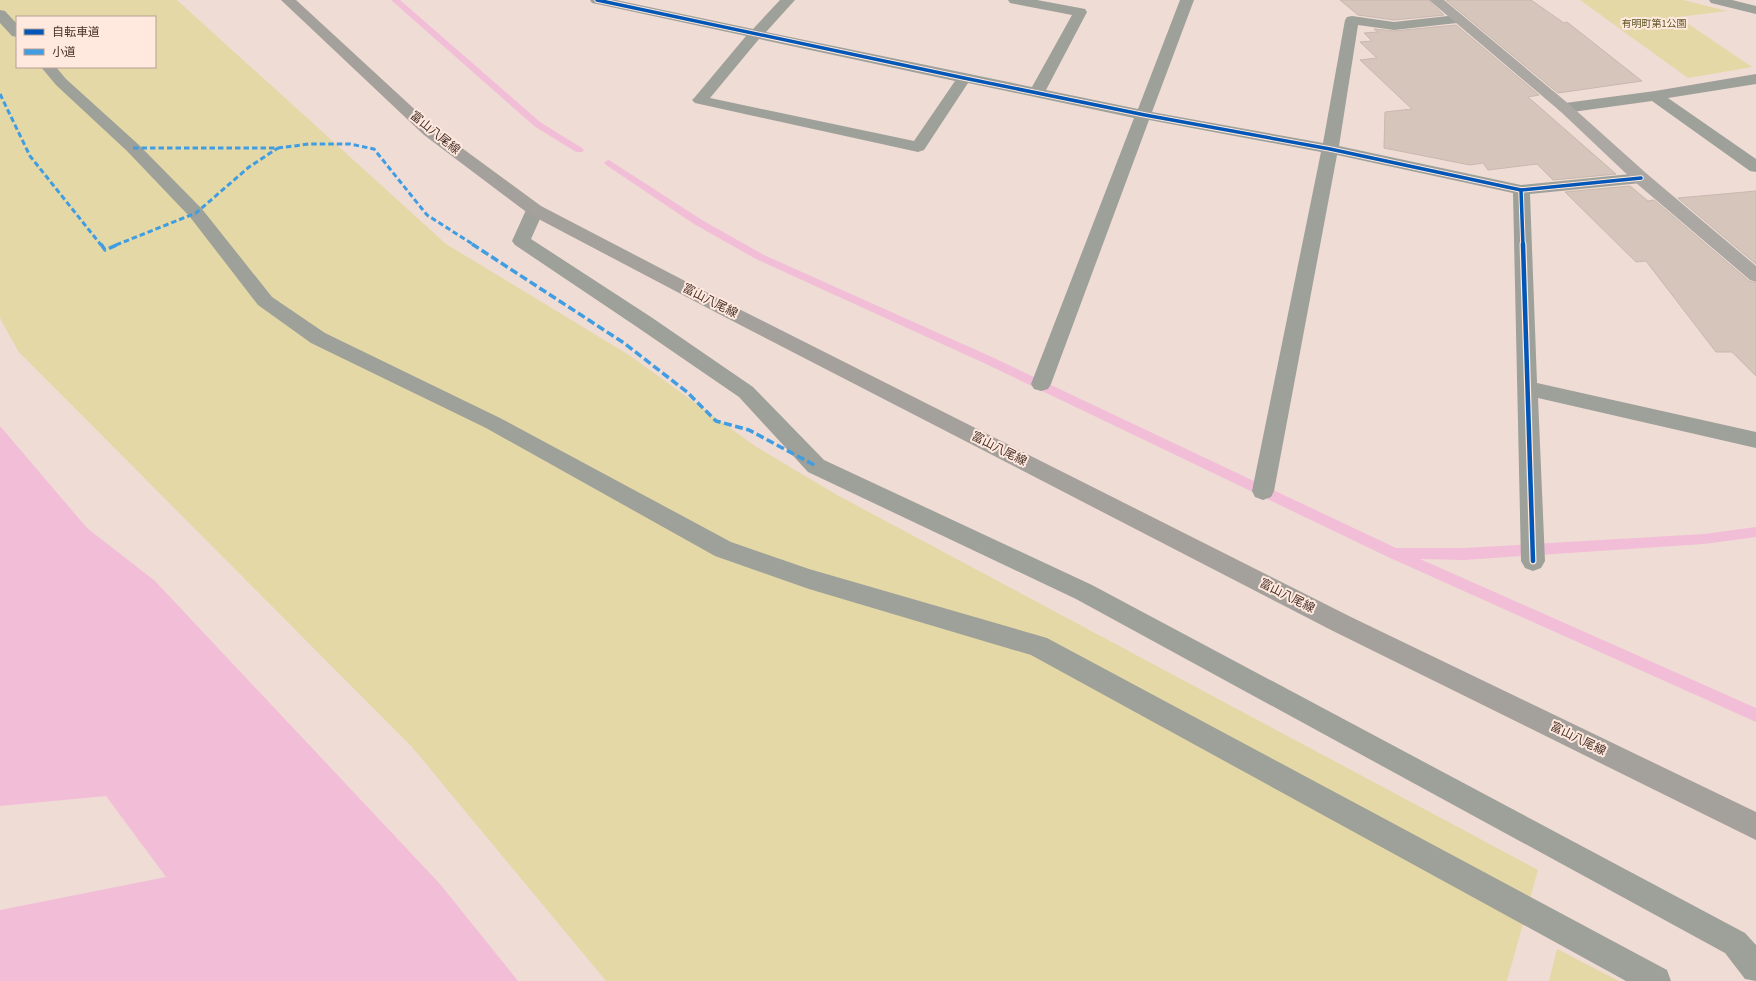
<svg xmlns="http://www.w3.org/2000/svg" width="1756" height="981" font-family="'Source Sans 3','Noto Sans JP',sans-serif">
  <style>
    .green { fill: #e4d8a6; fill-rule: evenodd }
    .water { fill: #f2bed7 }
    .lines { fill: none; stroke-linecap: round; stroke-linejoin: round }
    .stream { fill: #f2bed7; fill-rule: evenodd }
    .building { fill: #d6c5bb; stroke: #c9b8ae }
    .lane { fill: #9ea09a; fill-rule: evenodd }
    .street { fill: #9ea09a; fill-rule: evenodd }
    .secondary { fill: #aba7a2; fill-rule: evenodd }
    .primary { fill: #a4a09b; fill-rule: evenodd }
    .quiet-far1 { stroke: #409de1; stroke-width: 3; stroke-dasharray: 5.5 3; stroke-linecap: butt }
    .quiet { stroke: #409de1; stroke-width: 3.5; stroke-dasharray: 8 3.5; stroke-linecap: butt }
    .cycleway-far1-casing { stroke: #ffe8de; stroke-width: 5.5 }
    .cycleway-casing { stroke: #ffe8de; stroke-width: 7 }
    .cycleway-far1 { stroke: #0057b8; stroke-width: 3.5 }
    .cycleway { stroke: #0057b8; stroke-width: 4.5 }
    .labels { text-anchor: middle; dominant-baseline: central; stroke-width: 4; stroke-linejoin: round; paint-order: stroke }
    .far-park-label { font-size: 10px; fill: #5b5621; stroke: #ffe8de }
    .street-label { font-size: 12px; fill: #483229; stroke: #ffe8de }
  </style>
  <rect width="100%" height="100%" fill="#efdcd5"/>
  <g class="green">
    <path d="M 0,0 L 177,0 L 446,244 L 629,355 L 755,446 L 837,495 L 1538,870 L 1507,981 L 606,981 L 412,747 L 18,351 L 0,318 ZM 17,17 L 155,17 L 155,67 L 17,67 Z"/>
    <path d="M 1580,0 L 1683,0 L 1727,11 L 1678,17 L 1752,67 L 1688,78 Z"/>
    <path d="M 1557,949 L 1619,981 L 1549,981 Z"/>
  </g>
  <path class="water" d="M 0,426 L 87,528 L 155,581 L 440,884 L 518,981 L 0,981 L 0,910 L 166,877 L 106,796 L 0,806 Z"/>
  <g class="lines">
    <g class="stream">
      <path d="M 391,0 L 400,0 L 540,122 L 582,148 L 584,150 L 582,152 L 576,152 L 534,126 Z"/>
      <path d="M 609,160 L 702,220 L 764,255 L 994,358 L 1396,548 L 1464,548 L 1704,534 L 1756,527 L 1756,537 L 1704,544 L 1464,560 L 1420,559 L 1756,708 L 1756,722 L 1388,557 L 986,364 L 756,259 L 694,224 L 606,165 L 604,163 L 606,161 Z"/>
    </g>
  </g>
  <g class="building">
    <path d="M 1340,0 L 1428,0 L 1444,15 L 1394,20 L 1358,15 Z"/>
    <path d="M 1446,0 L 1531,0 L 1564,23 L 1567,22 L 1642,81 L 1558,93 Z"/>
    <path d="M 1456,25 L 1539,95 L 1528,97 L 1616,174 L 1553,180 L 1537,164 L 1488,170 L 1483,163 L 1470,165 L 1384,148 L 1385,112 L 1412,109 L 1360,60 L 1377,58 L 1360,42 L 1372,41 L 1364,33 L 1378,32 L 1374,29 L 1394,31 Z"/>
    <path d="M 1630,186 L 1648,201 L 1654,200 L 1749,281 L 1756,283 L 1756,376 L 1732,352 L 1716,352 L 1646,261 L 1636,262 L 1565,192 Z"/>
    <path d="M 1756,191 L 1756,264 L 1678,198 Z"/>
  </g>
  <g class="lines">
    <g class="lane">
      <path d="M 0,10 L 5,11 L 17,24 L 17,37 L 12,36 L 0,23 Z"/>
      <path d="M 41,67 L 56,67 L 66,79 L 139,145 L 202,209 L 272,297 L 325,333 L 500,418 L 731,542 L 809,569 L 1047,638 L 1667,970 L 1671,981 L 1626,981 L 1031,655 L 809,589 L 715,556 L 486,428 L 311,343 L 258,305 L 190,217 L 127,151 L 56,85 Z"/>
      <path d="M 535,205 L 541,206 L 544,210 L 531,239 L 651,317 L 753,387 L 824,460 L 1092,585 L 1745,933 L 1756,945 L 1756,981 L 1745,979 L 1725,953 L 1076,599 L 808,472 L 739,397 L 637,327 L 515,245 L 512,241 L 526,210 L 529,206 Z"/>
    </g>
    <g class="street">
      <path d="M 590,0 L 616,0 L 753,29 L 780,0 L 795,0 L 766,32 L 1032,87 L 1072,15 L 1015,4 L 1010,3 L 1008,0 L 1037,0 L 1080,8 L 1085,9 L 1087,12 L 1046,90 L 1138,109 L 1180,0 L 1194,0 L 1152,112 L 1323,143 L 1345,20 L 1347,17 L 1352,16 L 1394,22 L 1457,15 L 1462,16 L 1464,19 L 1462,22 L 1457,23 L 1394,30 L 1358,25 L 1339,146 L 1521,185 L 1641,173 L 1647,174 L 1649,178 L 1647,182 L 1641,183 L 1530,194 L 1537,383 L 1756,432 L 1756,448 L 1538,398 L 1545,561 L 1541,568 L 1533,571 L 1525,568 L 1521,561 L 1513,193 L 1337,155 L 1274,491 L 1271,497 L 1263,500 L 1255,497 L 1252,491 L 1321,152 L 1149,120 L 1051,384 L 1048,389 L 1041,391 L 1034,389 L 1031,384 L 1134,118 L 968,83 L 924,150 L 918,152 L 695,103 L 692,100 L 695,97 L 746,36 L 597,4 L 592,3 ZM 759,39 L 955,81 L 914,141 L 710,98 Z"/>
      <path d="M 1709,0 L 1732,0 L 1756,6 L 1756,14 L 1711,3 Z"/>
      <path d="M 1756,74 L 1756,84 L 1668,98 L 1756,159 L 1756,172 L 1750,171 L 1652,101 L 1565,113 L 1560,111 L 1557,108 L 1560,105 L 1565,103 L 1655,91 Z"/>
    </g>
    <path class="secondary" d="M 1429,0 L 1444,0 L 1570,105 L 1647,174 L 1756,266 L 1756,282 L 1750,280 L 1635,182 L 1560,111 Z"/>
    <path class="primary" d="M 281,0 L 296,0 L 436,129 L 541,206 L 733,306 L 1351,617 L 1756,812 L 1756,840 L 1333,631 L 719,314 L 529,214 L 424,135 Z"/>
    <g class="quiet-far1">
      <path d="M 0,94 L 30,156 L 101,245"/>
      <path d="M 133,148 L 278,148 L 309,144 L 350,144 L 374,149 L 427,215 L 474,245"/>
      <path d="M 116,245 L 196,213 L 249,167 L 278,148"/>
    </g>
    <g class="quiet">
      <path d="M 101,244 L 105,250 L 119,244"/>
      <path d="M 472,244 L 624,343 L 687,392 L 716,421 L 749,430 L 816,466"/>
    </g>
    <g class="cycleway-far1-casing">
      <g id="cycleway-far1">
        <path d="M 597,0 L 964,78 L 1145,115 L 1330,149 L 1521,190 L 1641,178"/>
        <path d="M 1521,190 L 1523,245"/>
      </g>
    </g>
    <g class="cycleway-casing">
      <path id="cycleway" d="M 1523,244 L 1533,561"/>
    </g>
    <use href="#cycleway-far1" class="cycleway-far1"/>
    <use href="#cycleway" class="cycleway"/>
  </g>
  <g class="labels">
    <g class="far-park-label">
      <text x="1654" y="24">有明町第1公園</text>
    </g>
    <g class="street-label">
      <text transform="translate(435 133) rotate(39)">富山八尾線</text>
      <text transform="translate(710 301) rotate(27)">富山八尾線</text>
      <text transform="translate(999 449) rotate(27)">富山八尾線</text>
      <text transform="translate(1287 596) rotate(27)">富山八尾線</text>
      <text transform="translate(1578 739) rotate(26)">富山八尾線</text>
    </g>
  </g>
  <rect x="16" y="16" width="140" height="52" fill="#ffe8de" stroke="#b69f96"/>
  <rect x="24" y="29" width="20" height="6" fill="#0057b8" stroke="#b69f96"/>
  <text x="52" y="36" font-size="12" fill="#483229">自転車道</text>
  <rect x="24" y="49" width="20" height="6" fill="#409de1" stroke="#b69f96"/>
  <text x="52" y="56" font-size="12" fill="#483229">小道</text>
</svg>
